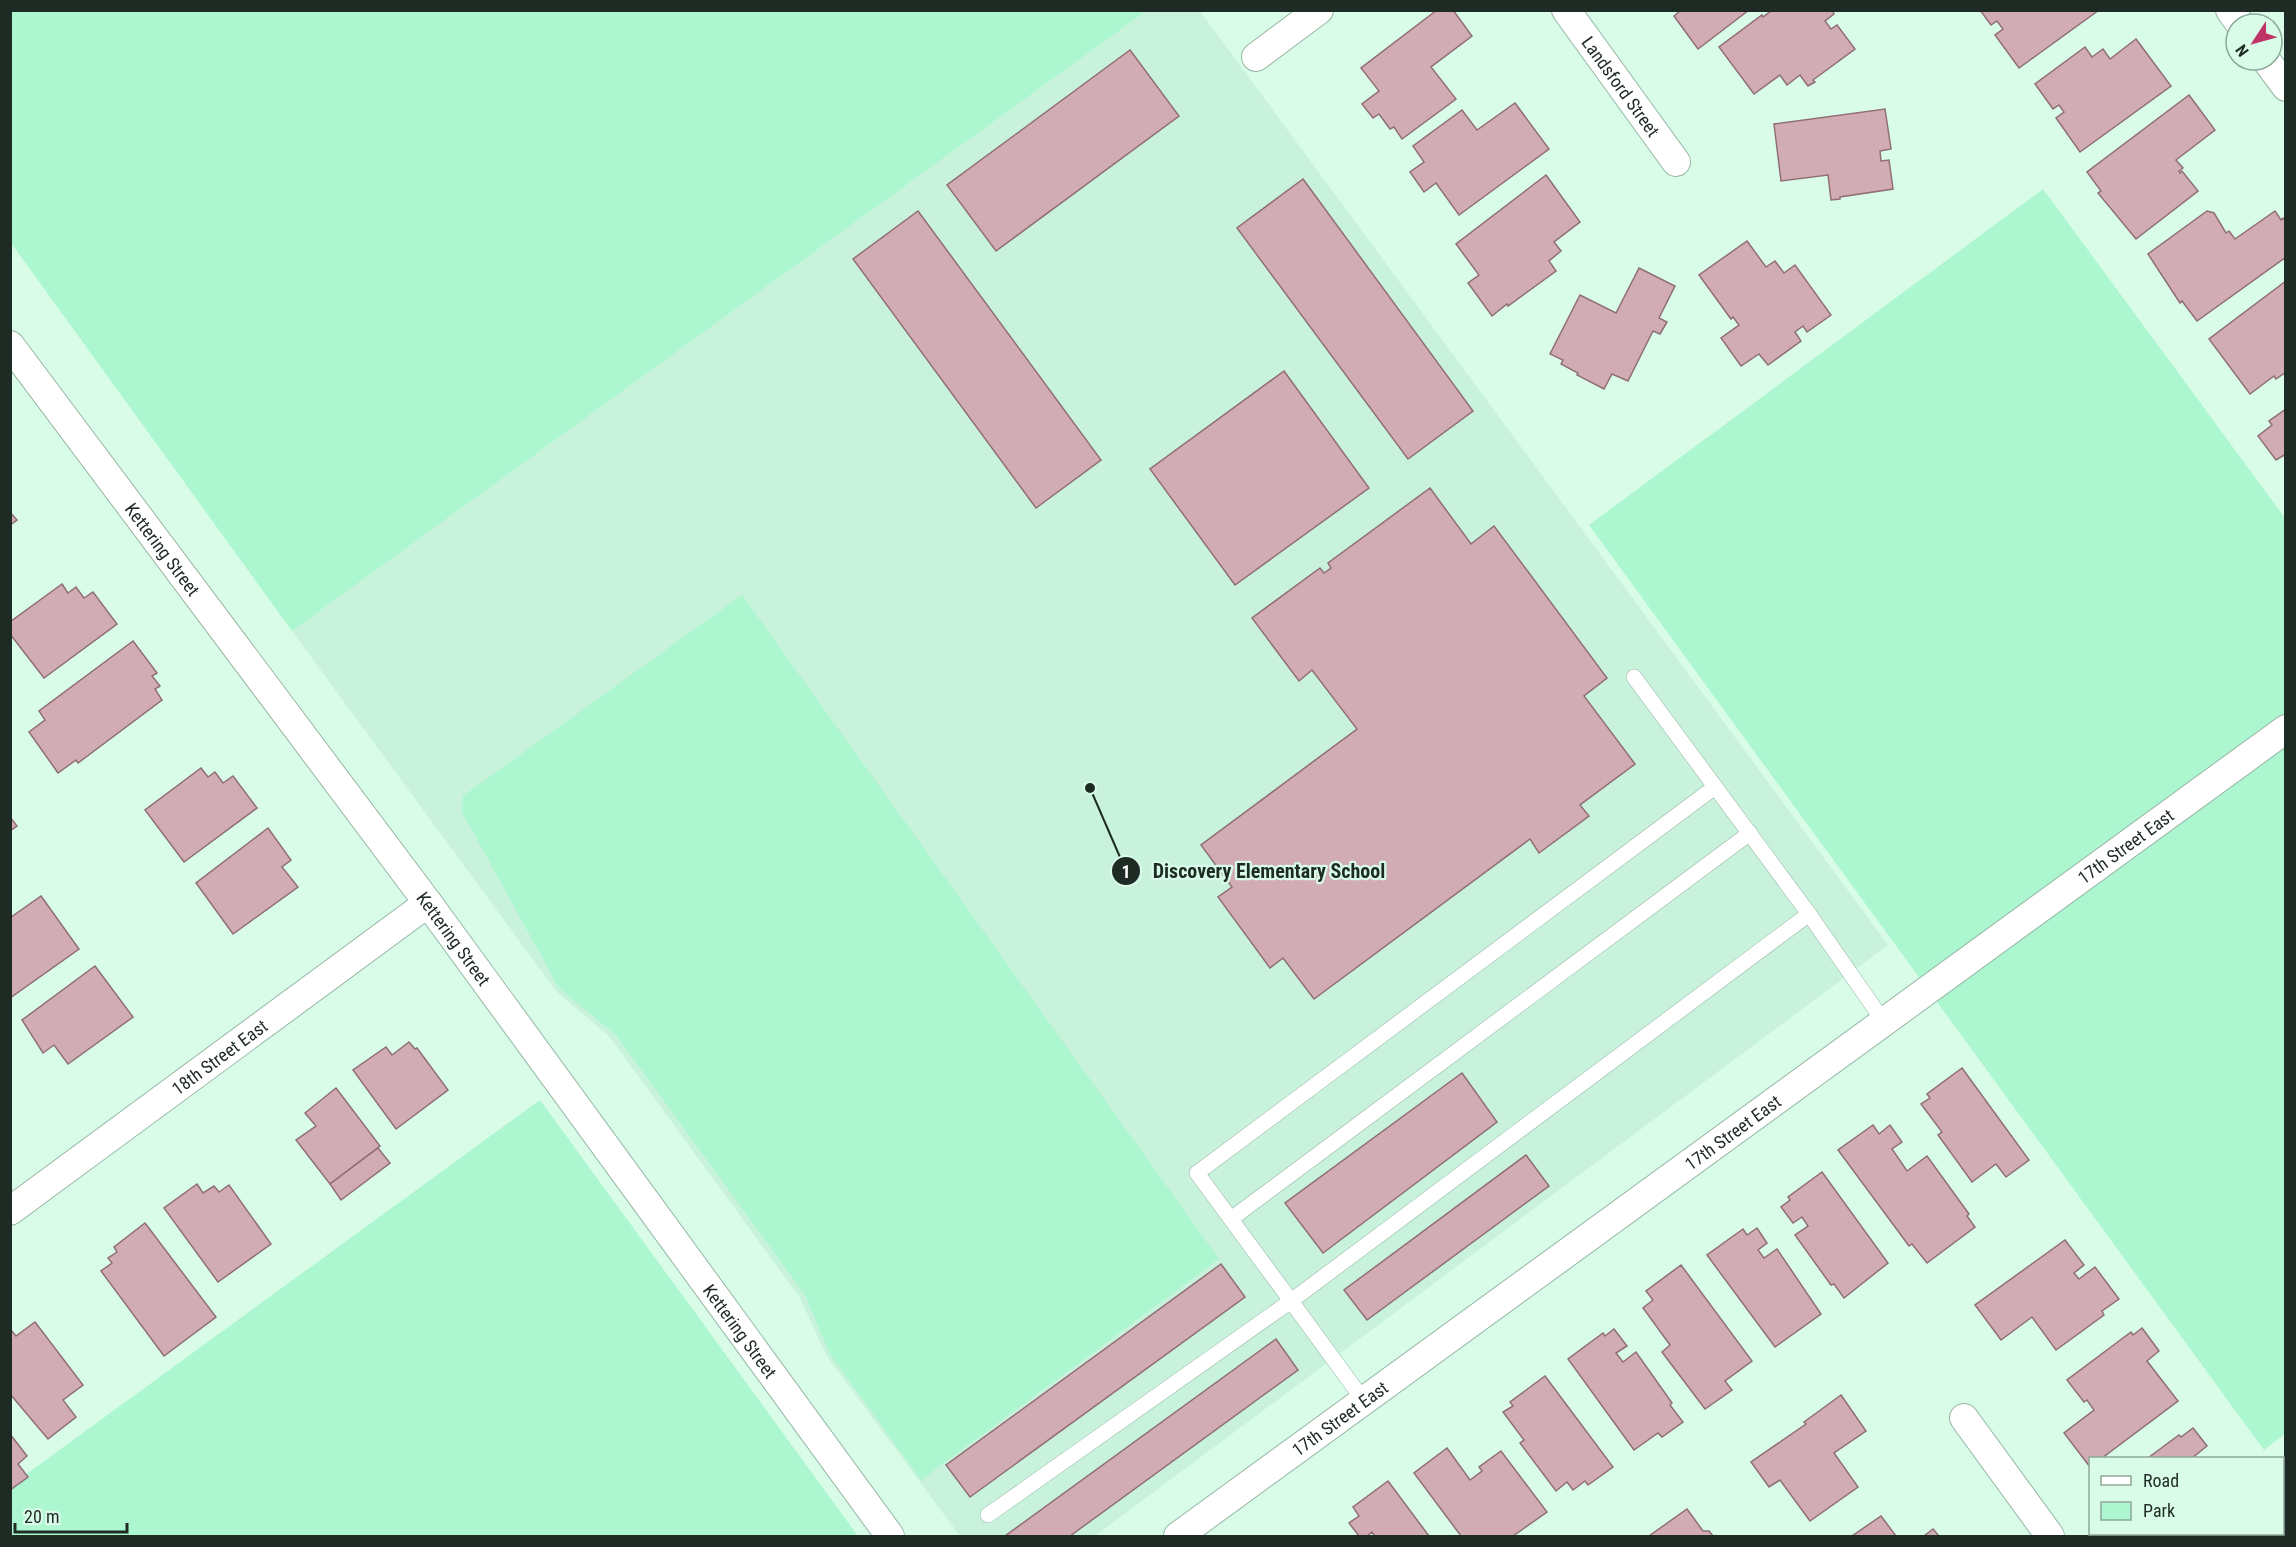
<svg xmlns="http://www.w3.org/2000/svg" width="2296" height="1547" font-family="'Roboto Condensed',sans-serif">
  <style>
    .built { fill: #c8f2db }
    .green { fill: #acf6d0 }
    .building { fill: #d2acb4; stroke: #906e75; stroke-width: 1.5 }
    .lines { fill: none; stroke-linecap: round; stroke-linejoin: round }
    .service-casing { stroke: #95b6a4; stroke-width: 16 }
    .minor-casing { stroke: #95b6a4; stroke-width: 30 }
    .service { stroke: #fff; stroke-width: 15 }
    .minor { stroke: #fff; stroke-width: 28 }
    .labels { text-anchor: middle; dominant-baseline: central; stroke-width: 4.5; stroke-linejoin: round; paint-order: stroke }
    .street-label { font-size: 18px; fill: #1e2b24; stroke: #d9fce9 }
    .leader { fill: none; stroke: #1e2b24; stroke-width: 2 }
    .callout-dot { fill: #1e2b24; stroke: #d9fce9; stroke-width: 2 }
    .mark-label { font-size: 18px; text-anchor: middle; font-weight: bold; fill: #fff }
    .callout-label { font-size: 20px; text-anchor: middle; font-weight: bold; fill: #1e2b24; stroke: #d9fce9; stroke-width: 4.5; stroke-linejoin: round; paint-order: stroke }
  </style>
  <rect width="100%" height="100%" fill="#d9fce9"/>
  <path class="built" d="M 1146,11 L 1200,11 L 1888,945 L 1095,1536 L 960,1536 L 826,1355 L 800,1298 L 609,1036 L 556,991 L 292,631 Z"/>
  <g class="green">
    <path d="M 10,11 L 11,10 L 1146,11 L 292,631 L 11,243 Z"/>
    <path d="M 2043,189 L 2285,518 L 2285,1434 L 2264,1450 L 1589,525 Z"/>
    <path d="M 742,595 L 1219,1259 L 921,1480 L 830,1354 L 805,1295 L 616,1035 L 559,988 L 462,812 L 463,796 Z"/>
    <path d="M 540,1100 L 858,1536 L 11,1536 L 10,1486 Z"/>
  </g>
  <g class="building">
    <path d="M 1437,10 L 1453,10 L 1472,36 L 1431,67 L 1456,99 L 1402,139 L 1394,127 L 1390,129 L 1379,114 L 1373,118 L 1362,104 L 1379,91 L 1361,68 Z"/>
    <path d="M 1681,10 L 1749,10 L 1698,49 L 1674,16 Z"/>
    <path d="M 1772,10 L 1832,10 L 1834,14 L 1825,21 L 1831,29 L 1837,25 L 1855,49 L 1813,80 L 1815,82 L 1808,86 L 1800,75 L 1787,85 L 1780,75 L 1754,94 L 1719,47 L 1762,15 L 1763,17 Z"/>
    <path d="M 1980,10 L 2099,10 L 2019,68 L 1995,35 L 2003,29 L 1997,21 L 1991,25 Z"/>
    <path d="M 2136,39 L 2171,86 L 2080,152 L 2056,118 L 2064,112 L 2059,105 L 2053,109 L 2035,84 L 2085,47 L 2092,57 L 2103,49 L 2110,59 Z"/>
    <path d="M 1130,50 L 1179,116 L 996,251 L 947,185 Z"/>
    <path d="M 2189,95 L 2215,130 L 2176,160 L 2183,168 L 2179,171 L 2180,173 L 2182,171 L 2198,191 L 2136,239 L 2098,193 L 2101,191 L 2087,172 Z"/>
    <path d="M 1515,103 L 1549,149 L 1459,215 L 1436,183 L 1424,192 L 1410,172 L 1424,162 L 1413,146 L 1462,110 L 1477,130 Z"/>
    <path d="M 1885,109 L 1891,149 L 1880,151 L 1881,161 L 1889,160 L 1893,189 L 1840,197 L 1840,199 L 1831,200 L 1828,175 L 1781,181 L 1774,124 Z"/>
    <path d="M 1546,175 L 1580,222 L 1554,242 L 1561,251 L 1549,261 L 1556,271 L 1508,306 L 1507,304 L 1492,316 L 1468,283 L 1479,275 L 1456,244 Z"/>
    <path d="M 1303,179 L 1473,411 L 1408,459 L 1237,228 Z"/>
    <path d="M 918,211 L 1101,460 L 1036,508 L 853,259 Z"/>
    <path d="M 2207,211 L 2214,213 L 2226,233 L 2229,231 L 2235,239 L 2275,211 L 2281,220 L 2283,218 L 2286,221 L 2286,257 L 2197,321 L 2182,301 L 2180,303 L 2148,254 Z"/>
    <path d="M 1747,241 L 1766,267 L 1775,261 L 1784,273 L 1795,265 L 1831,315 L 1807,332 L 1803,326 L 1795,332 L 1801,341 L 1768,365 L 1759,354 L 1741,366 L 1721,338 L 1739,325 L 1733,317 L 1731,319 L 1699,275 Z"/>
    <path d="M 1639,268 L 1675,286 L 1659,318 L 1667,322 L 1660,334 L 1653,331 L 1628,381 L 1612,374 L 1604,389 L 1577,375 L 1578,373 L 1561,364 L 1563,360 L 1550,354 L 1580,295 L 1616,313 Z"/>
    <path d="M 2286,281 L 2286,372 L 2276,379 L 2274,376 L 2250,394 L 2209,339 Z"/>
    <path d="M 1284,371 L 1369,488 L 1235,585 L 1150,469 Z"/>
    <path d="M 2286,409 L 2286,454 L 2276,460 L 2258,436 L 2272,425 L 2269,421 Z"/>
    <path d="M 1430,488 L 1471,544 L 1494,526 L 1607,678 L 1584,696 L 1635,764 L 1580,805 L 1589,816 L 1539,853 L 1530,839 L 1314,999 L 1283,958 L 1270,968 L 1218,897 L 1232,887 L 1201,845 L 1357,729 L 1312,670 L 1299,681 L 1252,618 L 1320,568 L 1324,573 L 1331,568 L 1328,563 Z"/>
    <path d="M 10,512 L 17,520 L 10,525 Z"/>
    <path d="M 62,584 L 68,593 L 76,587 L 84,598 L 93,592 L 117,624 L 44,678 L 10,634 L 10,622 Z"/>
    <path d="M 133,641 L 157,673 L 152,676 L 160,686 L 155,689 L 162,700 L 78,763 L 76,760 L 58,773 L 29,732 L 45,720 L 39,711 Z"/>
    <path d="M 201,768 L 208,777 L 215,772 L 223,783 L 233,776 L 257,808 L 184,862 L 145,810 Z"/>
    <path d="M 10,817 L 17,826 L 10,831 Z"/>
    <path d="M 268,828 L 291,860 L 282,867 L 298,887 L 233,934 L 196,883 Z"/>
    <path d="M 41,896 L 79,949 L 10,998 L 10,918 Z"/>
    <path d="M 95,966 L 133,1017 L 68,1064 L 54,1045 L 43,1053 L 22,1020 Z"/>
    <path d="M 409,1042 L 415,1049 L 417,1048 L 448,1090 L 396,1129 L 353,1070 L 386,1047 L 392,1055 Z"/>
    <path d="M 1962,1068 L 2029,1160 L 2006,1177 L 1996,1164 L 1972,1182 L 1938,1135 L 1942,1132 L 1921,1104 L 1930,1098 L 1927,1094 Z"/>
    <path d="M 1462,1073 L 1497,1122 L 1323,1253 L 1285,1203 Z"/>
    <path d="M 336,1088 L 380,1146 L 330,1184 L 296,1140 L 316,1126 L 305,1113 Z"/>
    <path d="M 1873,1125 L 1879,1134 L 1890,1125 L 1902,1142 L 1892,1149 L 1907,1171 L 1927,1156 L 1969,1214 L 1967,1216 L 1975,1227 L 1927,1263 L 1912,1244 L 1909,1246 L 1838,1150 Z"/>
    <path d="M 378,1148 L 390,1163 L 341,1200 L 330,1184 Z"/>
    <path d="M 1526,1155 L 1549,1186 L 1367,1320 L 1344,1290 Z"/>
    <path d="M 1822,1172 L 1888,1263 L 1844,1298 L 1834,1284 L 1831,1285 L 1795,1235 L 1808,1226 L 1802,1217 L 1793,1223 L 1781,1207 L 1790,1200 L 1788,1197 Z"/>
    <path d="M 197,1184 L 203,1193 L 214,1186 L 219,1192 L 229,1185 L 271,1244 L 218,1282 L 164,1208 Z"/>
    <path d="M 145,1223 L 216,1317 L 164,1356 L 101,1271 L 112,1263 L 108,1258 L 117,1252 L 114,1247 Z"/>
    <path d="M 1757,1228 L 1767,1243 L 1758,1250 L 1764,1258 L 1777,1249 L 1821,1314 L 1775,1347 L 1707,1255 L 1743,1229 L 1747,1235 Z"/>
    <path d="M 2065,1240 L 2084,1265 L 2074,1273 L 2079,1279 L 2095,1267 L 2119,1299 L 2102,1311 L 2104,1315 L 2056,1350 L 2032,1317 L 2001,1340 L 1975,1305 Z"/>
    <path d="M 1221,1264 L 1245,1297 L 970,1497 L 946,1465 Z"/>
    <path d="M 1681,1265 L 1752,1361 L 1725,1381 L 1732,1390 L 1705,1409 L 1662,1352 L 1670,1345 L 1643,1308 L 1653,1300 L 1646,1291 Z"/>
    <path d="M 35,1322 L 83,1385 L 63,1400 L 76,1417 L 48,1439 L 10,1394 L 10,1329 L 16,1336 Z"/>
    <path d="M 2142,1328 L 2159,1351 L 2147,1361 L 2178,1401 L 2102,1458 L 2090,1458 L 2090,1467 L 2064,1433 L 2094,1410 L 2087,1400 L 2084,1402 L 2067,1380 L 2131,1332 L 2133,1335 Z"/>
    <path d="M 1614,1329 L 1627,1346 L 1616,1353 L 1623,1362 L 1636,1352 L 1672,1403 L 1670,1405 L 1683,1422 L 1662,1437 L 1658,1433 L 1634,1450 L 1568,1359 L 1603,1333 L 1605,1336 Z"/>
    <path d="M 1276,1339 L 1298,1370 L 1070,1536 L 1005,1536 Z"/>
    <path d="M 1545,1376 L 1613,1467 L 1588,1485 L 1585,1481 L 1573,1490 L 1567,1482 L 1556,1491 L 1520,1443 L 1524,1440 L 1503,1412 L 1513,1406 L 1510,1402 Z"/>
    <path d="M 1841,1395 L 1866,1431 L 1834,1453 L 1858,1487 L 1810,1521 L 1780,1480 L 1769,1487 L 1751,1462 L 1806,1424 L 1804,1422 Z"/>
    <path d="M 2193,1428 L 2207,1446 L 2192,1458 L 2148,1458 L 2179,1435 L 2181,1437 Z"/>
    <path d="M 10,1434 L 27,1456 L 18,1464 L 28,1477 L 10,1490 Z"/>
    <path d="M 1447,1448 L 1470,1480 L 1482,1471 L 1479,1467 L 1501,1451 L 1547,1512 L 1513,1536 L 1461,1536 L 1414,1473 Z"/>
    <path d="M 1388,1481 L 1429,1536 L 1375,1536 L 1372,1532 L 1367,1536 L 1359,1536 L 1349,1523 L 1359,1516 L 1353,1507 Z"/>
    <path d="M 1687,1509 L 1703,1531 L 1709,1531 L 1713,1536 L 1649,1536 Z"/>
    <path d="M 1881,1516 L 1896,1536 L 1852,1536 Z"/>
    <path d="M 2282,1519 L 2286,1523 L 2286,1536 L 2242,1536 L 2246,1534 L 2282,1534 Z"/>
    <path d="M 1933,1529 L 1939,1536 L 1924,1536 Z"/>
    <path d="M 2126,1534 L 2187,1534 L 2183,1536 L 2128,1536 Z"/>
  </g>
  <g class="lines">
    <g class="service-casing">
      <g id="service">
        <path d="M 1634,677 L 1809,914"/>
        <path d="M 1231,1219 L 1750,833"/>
        <path d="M 1364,1401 L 1291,1301 L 1809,914 L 1884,1022"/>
        <path d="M 988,1515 L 1291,1301 L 1197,1173 L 1715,787"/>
      </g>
    </g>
    <g class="minor-casing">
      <g id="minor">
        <path id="s1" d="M 1566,10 L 1676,162"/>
        <path d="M 2230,10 L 2240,24"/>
        <path d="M 1256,57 L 1319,10"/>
        <path d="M 2266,60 L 2286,87"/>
        <path id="s2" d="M 10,345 L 428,903 L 890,1536"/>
        <path id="s3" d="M 10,1211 L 428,903"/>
        <path d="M 1964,1418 L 2050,1536"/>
        <path id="s4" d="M 1178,1536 L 2286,729"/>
      </g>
    </g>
    <use href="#service" class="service"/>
    <use href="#minor" class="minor"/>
  </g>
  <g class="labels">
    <g class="street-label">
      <text stroke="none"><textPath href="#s1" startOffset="94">Landsford Street</textPath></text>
      <text stroke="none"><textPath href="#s2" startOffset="255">Kettering Street</textPath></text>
      <text stroke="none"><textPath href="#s4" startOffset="1172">17th Street East</textPath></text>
      <text stroke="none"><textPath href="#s2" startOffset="741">Kettering Street</textPath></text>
      <text stroke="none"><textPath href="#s3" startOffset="260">18th Street East</textPath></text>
      <text stroke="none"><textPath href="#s4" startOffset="686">17th Street East</textPath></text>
      <text stroke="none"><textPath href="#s2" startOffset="1227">Kettering Street</textPath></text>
      <text stroke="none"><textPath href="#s4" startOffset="200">17th Street East</textPath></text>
    </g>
  </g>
  <path class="leader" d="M1090 788L1126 871"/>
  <g class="callout-dot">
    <circle cx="1090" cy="788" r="6"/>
    <circle cx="1126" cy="871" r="15"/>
  </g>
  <g class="mark-label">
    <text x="1126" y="878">1</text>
  </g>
  <g class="callout-label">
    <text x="1269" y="878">Discovery Elementary School</text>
  </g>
  <rect width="2296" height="1547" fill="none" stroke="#1e2b24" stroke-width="24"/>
  <rect x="2089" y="1457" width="195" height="78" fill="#d9fce9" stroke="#8ea89a" stroke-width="1.5"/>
  <rect x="2101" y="1476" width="30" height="9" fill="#ffffff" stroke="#8ea89a" stroke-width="1.5"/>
  <text x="2143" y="1487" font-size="18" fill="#1e2b24">Road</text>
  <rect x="2101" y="1502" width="30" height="18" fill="#acf6d0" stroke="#8ea89a" stroke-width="1.5"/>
  <text x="2143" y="1517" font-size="18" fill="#1e2b24">Park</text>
  <g transform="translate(2254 42) rotate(234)"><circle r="28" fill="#d9fce9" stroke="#8ea89a" stroke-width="1.5"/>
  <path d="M0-4.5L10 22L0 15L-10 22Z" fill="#c03366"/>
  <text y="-9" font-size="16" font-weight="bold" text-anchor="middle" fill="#1e2b24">N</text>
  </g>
  <path d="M15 1523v9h112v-9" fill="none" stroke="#1e2b24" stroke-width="3"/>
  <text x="24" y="1523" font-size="18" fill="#1e2b24" stroke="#d9fce9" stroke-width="4.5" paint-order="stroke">20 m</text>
</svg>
